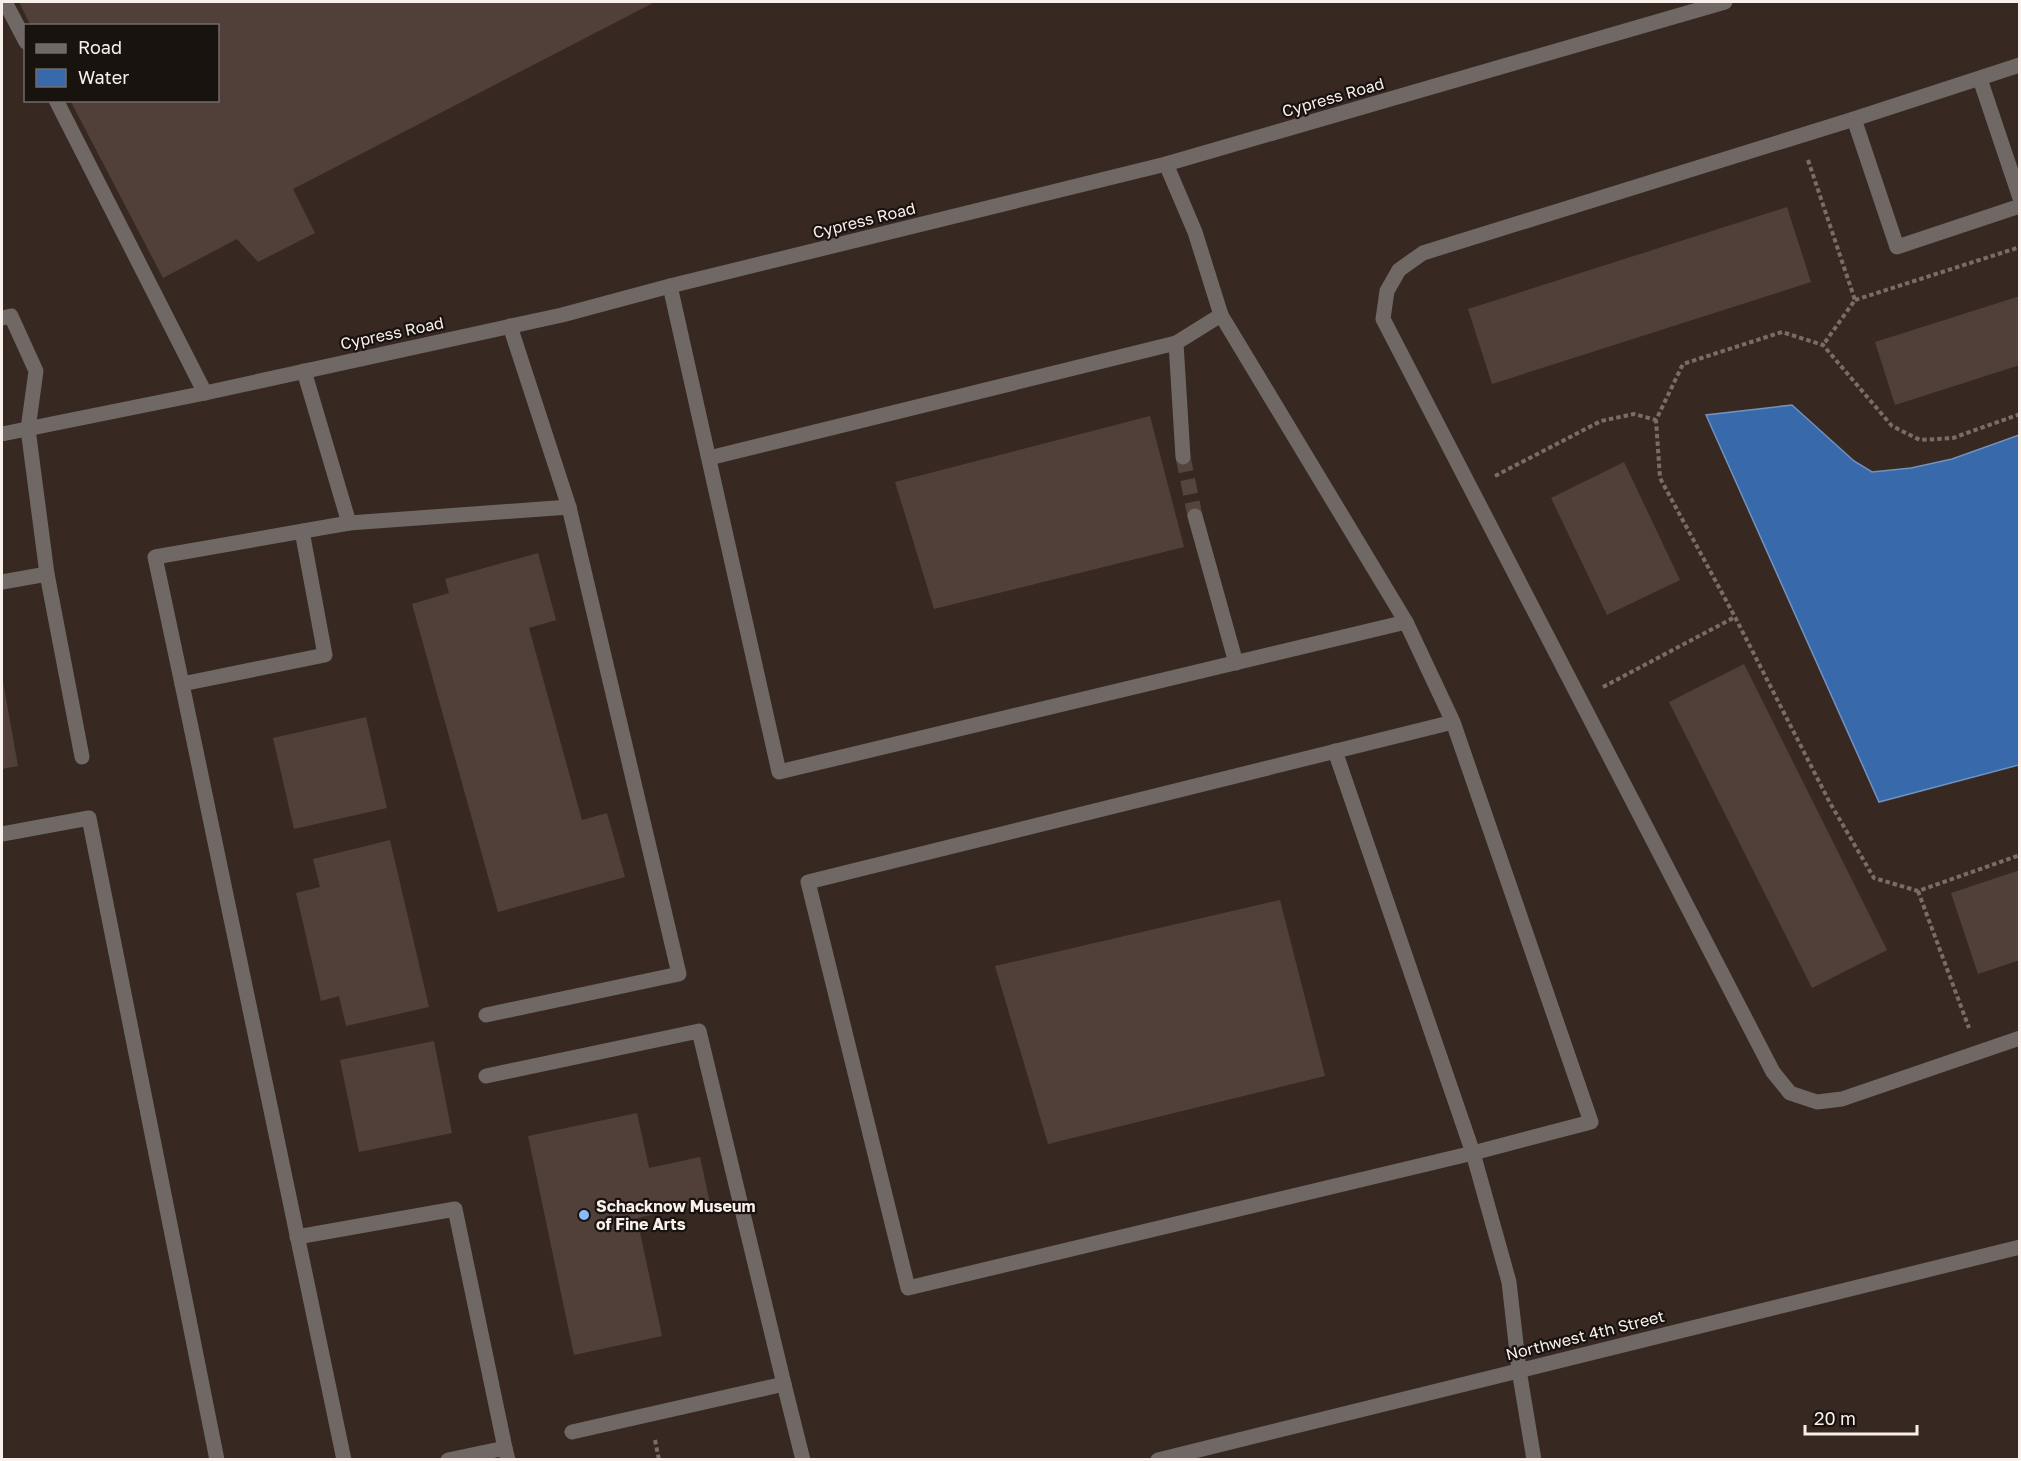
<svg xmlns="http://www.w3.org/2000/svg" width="2021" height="1461" font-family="'Golos Text',sans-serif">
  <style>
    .water { fill: #386aab; stroke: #7292be; stroke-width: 1.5 }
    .building { fill: #504039 }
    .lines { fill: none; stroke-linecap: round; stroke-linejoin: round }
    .minor-tunnel { stroke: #54463f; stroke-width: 15; stroke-dasharray: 15 8; stroke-linecap: butt }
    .path { stroke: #7a6d66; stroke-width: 4; stroke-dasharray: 4.5 3; stroke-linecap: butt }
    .minor { stroke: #6f6864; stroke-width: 15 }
    .poi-dot { fill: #89bafc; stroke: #191310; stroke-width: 2 }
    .labels { text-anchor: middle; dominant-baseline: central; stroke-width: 4.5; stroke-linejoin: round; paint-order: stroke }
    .street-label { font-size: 16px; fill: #faf0eb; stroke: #191310 }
    .poi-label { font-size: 16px; font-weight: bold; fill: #faf0eb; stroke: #191310; text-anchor: start }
  </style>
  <rect width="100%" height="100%" fill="#372821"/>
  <path class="water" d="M 1792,405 L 1854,461 L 1872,472 L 1911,468 L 1952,459 L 2019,435 L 2019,765 L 1879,802 L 1706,415 Z"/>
  <g class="building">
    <path d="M 19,2 L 655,2 L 293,189 L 315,233 L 258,262 L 237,239 L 163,278 L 70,100 L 218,100 L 218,26 L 31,26 Z"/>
    <path d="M 1787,207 L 1811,282 L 1492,384 L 1468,309 Z"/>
    <path d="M 2020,296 L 2020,365 L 1895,405 L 1875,342 Z"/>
    <path d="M 1150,416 L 1184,547 L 934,609 L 895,482 Z"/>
    <path d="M 1624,462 L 1680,580 L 1607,615 L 1551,498 Z"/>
    <path d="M 538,553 L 556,620 L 529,628 L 582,820 L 607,813 L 625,877 L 498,912 L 412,604 L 449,593 L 445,579 Z"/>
    <path d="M 1744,664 L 1887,950 L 1812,988 L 1669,702 Z"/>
    <path d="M 2,676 L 18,766 L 2,769 Z"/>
    <path d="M 366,717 L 387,808 L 294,829 L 273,738 Z"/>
    <path d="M 390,840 L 429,1007 L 346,1026 L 339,996 L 321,1001 L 296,893 L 320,887 L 313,859 Z"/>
    <path d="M 2020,870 L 2020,960 L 1978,974 L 1951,893 Z"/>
    <path d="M 1280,900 L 1325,1076 L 1048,1144 L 995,966 Z"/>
    <path d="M 434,1041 L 452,1133 L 359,1152 L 340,1060 Z"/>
    <path d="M 637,1113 L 649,1168 L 700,1157 L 710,1203 L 637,1218 L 662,1336 L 574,1355 L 528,1136 Z"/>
  </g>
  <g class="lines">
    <path class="minor-tunnel" d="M 1183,457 L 1195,516"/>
    <g class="path">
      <path d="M 1808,160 L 1855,300 L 1823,345"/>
      <path d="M 1855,300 L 2020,247"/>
      <path d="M 2020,414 L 1953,438 L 1920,440 L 1892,426 L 1823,345 L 1782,332 L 1683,364 L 1656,420 L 1660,478 L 1735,617 L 1830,803 L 1874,878 L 1918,891 L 2020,855"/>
      <path d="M 1495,476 L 1601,421 L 1634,414 L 1656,420"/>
      <path d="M 1603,687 L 1735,617"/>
      <path d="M 1918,891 L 1969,1028"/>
      <path d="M 655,1440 L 659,1460"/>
    </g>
    <g class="minor">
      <path d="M 5,2 L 26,42"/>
      <path d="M 2020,65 L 1854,119 L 1423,253 L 1399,270 L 1387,291 L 1383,319 L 1773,1072 L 1790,1093 L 1817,1102 L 1842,1099 L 2020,1038"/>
      <path d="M 1980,79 L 2020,198"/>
      <path d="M 56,100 L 205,393"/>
      <path d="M 1854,119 L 1897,247 L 2020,206"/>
      <path d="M 670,286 L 779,772 L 1406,622 L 1221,315 L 1195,232 L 1166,164"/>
      <path d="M 2,318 L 11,316 L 36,371 L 28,429 L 47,574 L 82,757"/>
      <path d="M 1176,343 L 1183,457"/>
      <path d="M 304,371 L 349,523 L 569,507"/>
      <path d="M 2,434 L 205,393 L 562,315 L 670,286 L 1166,164 L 1725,2"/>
      <path d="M 709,458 L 1176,343 L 1221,315"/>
      <path d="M 1195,516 L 1236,663"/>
      <path d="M 302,531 L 325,655 L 182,684 L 155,557 L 349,523"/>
      <path d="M 2,582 L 47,574"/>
      <path d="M 1406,622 L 1453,722 L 1591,1122 L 1473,1153 L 908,1288 L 808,882 L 1453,722"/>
      <path d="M 182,684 L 344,1460"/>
      <path d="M 1335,751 L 1473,1153 L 1509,1282 L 1519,1370 L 1534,1460"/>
      <path d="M 2,834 L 89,818 L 217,1460"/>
      <path d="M 486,1015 L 679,974 L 569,507 L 510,326"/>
      <path d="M 486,1076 L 699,1031 L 784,1384"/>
      <path d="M 297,1237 L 455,1209 L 505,1448"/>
      <path d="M 572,1432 L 784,1384 L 803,1460"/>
      <path d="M 448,1460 L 505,1448 L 508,1460"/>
      <path d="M 1158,1460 L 2020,1247"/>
    </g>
  </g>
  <circle class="poi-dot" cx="584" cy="1215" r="6"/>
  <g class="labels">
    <g class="street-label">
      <text transform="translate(1333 97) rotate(-16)">Cypress Road</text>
      <text transform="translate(864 220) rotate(-14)">Cypress Road</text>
      <text transform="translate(392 333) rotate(-12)">Cypress Road</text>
      <text transform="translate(1585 1335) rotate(-14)">Northwest 4th Street</text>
    </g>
    <g class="poi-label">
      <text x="596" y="1206">Schacknow Museum<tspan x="596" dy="18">of Fine Arts</tspan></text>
    </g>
  </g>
  <rect width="2021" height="1461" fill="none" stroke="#faf0eb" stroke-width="6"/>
  <rect x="24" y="24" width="195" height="78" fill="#191310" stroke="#736b68" stroke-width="1.5"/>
  <rect x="36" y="44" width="30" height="9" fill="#6f6864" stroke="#736b68" stroke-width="1.5"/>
  <text x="78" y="54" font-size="18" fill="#faf0eb">Road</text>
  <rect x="36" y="69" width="30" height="18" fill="#386aab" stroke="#736b68" stroke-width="1.5"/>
  <text x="78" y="84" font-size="18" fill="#faf0eb">Water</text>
  <path d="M1805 1425v9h112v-9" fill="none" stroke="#faf0eb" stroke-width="3"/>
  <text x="1814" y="1425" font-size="18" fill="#faf0eb" stroke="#191310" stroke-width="4.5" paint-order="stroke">20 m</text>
</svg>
